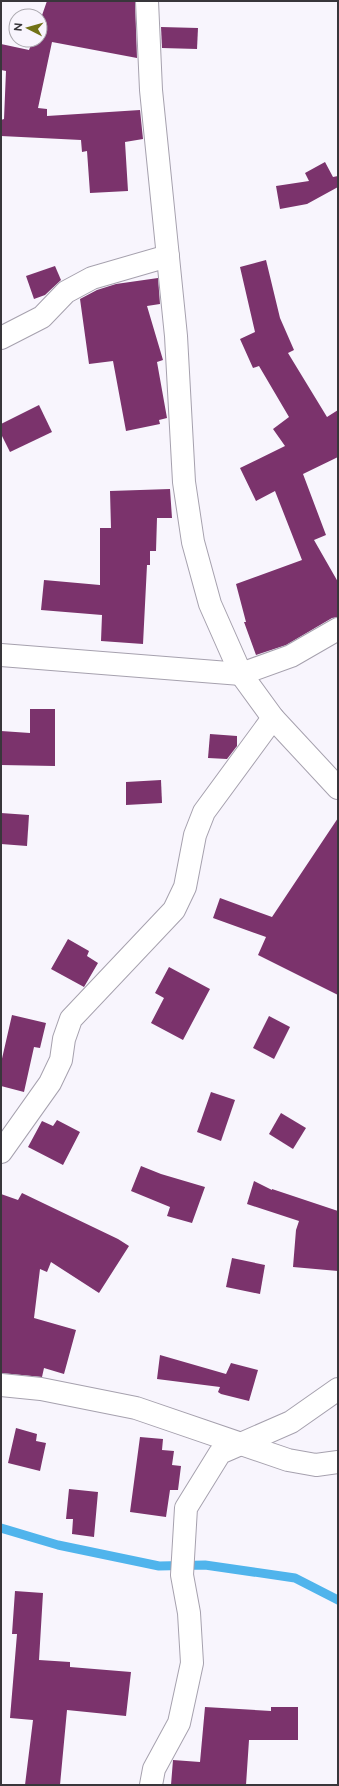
<svg xmlns="http://www.w3.org/2000/svg" width="339" height="1786" font-family="Raleway,sans-serif">
  <style>
    .lines { fill: none; stroke-linecap: round; stroke-linejoin: round }
    .stream { stroke: #50b4ec; stroke-width: 9 }
    .building { fill: #7b336c }
    .minor-casing { stroke: #a6a1ae; stroke-width: 24 }
    .minor { stroke: #fff; stroke-width: 22 }
  </style>
  <rect width="100%" height="100%" fill="#f8f5fd"/>
  <g class="lines">
    <path class="stream" d="M 1,1528 L 58,1545 L 159,1566 L 205,1565 L 295,1578 L 338,1600"/>
  </g>
  <g class="building">
    <path d="M 47,1 L 135,2 L 137,58 L 52,42 L 38,108 L 47,109 L 47,116 L 140,110 L 143,139 L 125,142 L 128,191 L 90,193 L 87,151 L 82,152 L 81,140 L 1,136 L 1,120 L 4,119 L 6,71 L 1,70 L 1,44 L 29,50 L 33,40 L 40,40 L 40,21 Z"/>
    <path d="M 161,27 L 198,28 L 197,49 L 162,48 Z"/>
    <path d="M 325,162 L 333,177 L 338,176 L 338,187 L 307,204 L 280,209 L 276,186 L 309,181 L 305,173 Z"/>
    <path d="M 266,260 L 280,318 L 294,350 L 288,353 L 327,417 L 338,410 L 338,457 L 303,474 L 326,535 L 314,540 L 338,582 L 338,617 L 332,618 L 286,645 L 256,655 L 244,622 L 246,622 L 236,584 L 302,560 L 275,491 L 256,501 L 240,468 L 285,446 L 273,429 L 289,417 L 259,366 L 253,368 L 240,339 L 255,332 L 240,267 Z"/>
    <path d="M 55,266 L 61,280 L 45,295 L 34,299 L 26,276 Z"/>
    <path d="M 158,278 L 160,304 L 147,306 L 163,360 L 157,362 L 167,418 L 159,420 L 160,424 L 126,431 L 113,361 L 89,364 L 80,299 L 97,290 L 116,284 Z"/>
    <path d="M 39,405 L 52,432 L 10,452 L 1,434 L 1,424 Z"/>
    <path d="M 170,489 L 172,518 L 157,518 L 156,551 L 150,551 L 150,565 L 147,565 L 143,644 L 101,641 L 102,615 L 41,610 L 44,580 L 100,585 L 100,528 L 111,528 L 110,491 Z"/>
    <path d="M 30,709 L 55,709 L 55,766 L 1,765 L 1,731 L 30,733 Z"/>
    <path d="M 210,734 L 237,736 L 237,746 L 227,759 L 208,758 Z"/>
    <path d="M 161,780 L 162,803 L 126,805 L 126,782 Z"/>
    <path d="M 1,813 L 29,815 L 27,846 L 1,844 Z"/>
    <path d="M 338,818 L 338,995 L 258,955 L 266,937 L 213,918 L 220,898 L 272,917 Z"/>
    <path d="M 68,939 L 89,951 L 87,956 L 98,963 L 84,987 L 51,969 Z"/>
    <path d="M 169,967 L 210,989 L 183,1040 L 151,1023 L 164,998 L 155,993 Z"/>
    <path d="M 12,1015 L 46,1023 L 40,1048 L 34,1047 L 24,1092 L 1,1086 L 1,1063 Z"/>
    <path d="M 269,1016 L 290,1027 L 274,1059 L 253,1048 Z"/>
    <path d="M 211,1092 L 235,1100 L 221,1141 L 197,1132 Z"/>
    <path d="M 281,1113 L 306,1128 L 293,1149 L 269,1134 Z"/>
    <path d="M 57,1120 L 80,1132 L 63,1165 L 28,1147 L 42,1121 L 53,1126 Z"/>
    <path d="M 141,1166 L 161,1174 L 205,1187 L 192,1223 L 167,1216 L 170,1207 L 131,1191 Z"/>
    <path d="M 254,1181 L 272,1190 L 272,1189 L 338,1211 L 338,1271 L 293,1267 L 296,1230 L 299,1221 L 247,1204 Z"/>
    <path d="M 22,1193 L 118,1239 L 129,1246 L 99,1293 L 51,1262 L 47,1272 L 40,1269 L 34,1318 L 76,1330 L 64,1374 L 44,1368 L 42,1377 L 1,1373 L 1,1194 L 18,1200 Z"/>
    <path d="M 232,1258 L 265,1265 L 260,1294 L 226,1287 Z"/>
    <path d="M 160,1355 L 226,1374 L 231,1363 L 258,1370 L 249,1401 L 221,1394 L 218,1392 L 220,1387 L 157,1379 Z"/>
    <path d="M 16,1428 L 37,1434 L 36,1441 L 46,1443 L 40,1471 L 8,1463 Z"/>
    <path d="M 140,1437 L 163,1439 L 162,1450 L 174,1451 L 172,1465 L 181,1466 L 178,1490 L 170,1490 L 166,1517 L 130,1512 Z"/>
    <path d="M 69,1489 L 98,1492 L 94,1537 L 72,1534 L 73,1519 L 66,1519 Z"/>
    <path d="M 15,1591 L 43,1593 L 39,1660 L 70,1662 L 70,1667 L 131,1672 L 126,1716 L 67,1710 L 60,1785 L 25,1785 L 33,1720 L 10,1718 L 17,1634 L 12,1634 Z"/>
    <path d="M 205,1707 L 271,1711 L 271,1707 L 298,1707 L 298,1740 L 249,1740 L 246,1785 L 171,1785 L 173,1760 L 200,1762 Z"/>
  </g>
  <g class="lines">
    <g class="minor-casing">
      <g id="minor">
        <path d="M 147,1 L 151,90 L 176,336 L 184,482 L 193,542 L 210,604 L 241,674 L 273,718 L 338,788"/>
        <path d="M 1,338 L 42,317 L 66,292 L 92,278 L 168,256"/>
        <path d="M 1,655 L 241,674 L 291,656 L 338,629"/>
        <path d="M 1,1152 L 50,1083 L 61,1060 L 64,1039 L 71,1019 L 174,910 L 185,887 L 195,835 L 204,812 L 273,718"/>
        <path d="M 1,1385 L 41,1389 L 136,1408 L 288,1460 L 316,1465 L 338,1462"/>
        <path d="M 151,1785 L 154,1769 L 179,1723 L 192,1663 L 189,1613 L 182,1575 L 186,1508 L 220,1453 L 291,1422 L 338,1389"/>
      </g>
    </g>
    <use href="#minor" class="minor"/>
  </g>
  <rect width="339" height="1786" fill="none" stroke="#38363b" stroke-width="4"/>
  <g transform="translate(28 28) rotate(276)"><circle r="19" fill="#f8f5fd" stroke="#aba9af"/>
  <path d="M0-3L7 15L0 10L-7 15Z" fill="#727317"/>
  <text y="-6" font-size="11" font-weight="bold" text-anchor="middle" fill="#38363b">N</text>
  </g>
</svg>
